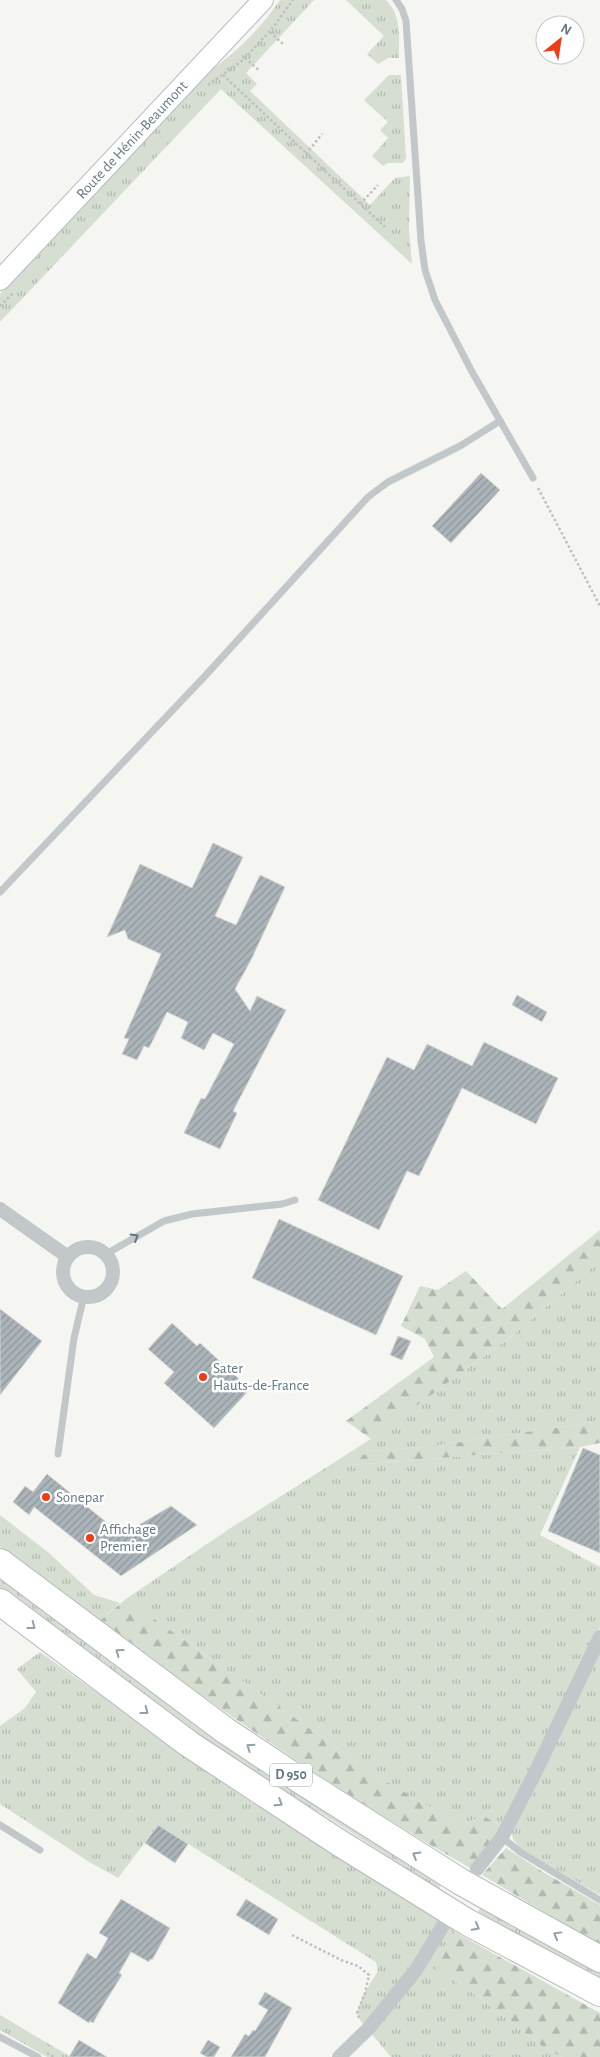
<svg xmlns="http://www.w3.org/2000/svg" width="600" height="2057" font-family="'Alegreya Sans',sans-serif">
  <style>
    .grass { fill: url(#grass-tufts) }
    .forest { fill: url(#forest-firs) }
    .building { fill: url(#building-hatch); stroke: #d6d6d4 }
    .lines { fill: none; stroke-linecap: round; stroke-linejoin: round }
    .secondary-casing { stroke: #b6bcc0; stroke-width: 22 }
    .highway-casing { stroke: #b6babd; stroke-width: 28 }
    .path { stroke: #bec0c2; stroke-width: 2.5; stroke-dasharray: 2.5 2.5; stroke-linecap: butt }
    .lane { stroke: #c2c7c9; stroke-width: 7 }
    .street { stroke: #c2c7c9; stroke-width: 14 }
    .secondary { stroke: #fff; stroke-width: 20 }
    .highway { stroke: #fff; stroke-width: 26 }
    .oneway { stroke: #627784 }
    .oneway2 { stroke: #91a0a9 }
    .poi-dot { fill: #ef3b17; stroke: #fff; stroke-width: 2 }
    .labels { text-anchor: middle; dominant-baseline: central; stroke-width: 5; stroke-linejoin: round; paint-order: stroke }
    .shield { fill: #fff; stroke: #91a0a9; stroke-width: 1 }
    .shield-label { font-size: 14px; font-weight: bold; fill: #627784 }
    .street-label { font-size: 15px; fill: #627784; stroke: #fff }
    .poi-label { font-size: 15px; fill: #627784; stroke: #fff; text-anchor: start }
  </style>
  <defs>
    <pattern id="grass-tufts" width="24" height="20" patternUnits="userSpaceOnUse" patternTransform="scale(1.25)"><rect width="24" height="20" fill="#d6ddd1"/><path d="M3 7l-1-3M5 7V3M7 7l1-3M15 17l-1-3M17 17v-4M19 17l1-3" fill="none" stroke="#b1b8af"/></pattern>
    <pattern id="forest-firs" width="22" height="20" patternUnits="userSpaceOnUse" patternTransform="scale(1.25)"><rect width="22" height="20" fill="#d6ddd1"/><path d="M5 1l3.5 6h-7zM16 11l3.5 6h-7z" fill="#b1b8af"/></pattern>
    <pattern id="building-hatch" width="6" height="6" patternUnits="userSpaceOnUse" patternTransform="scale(1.25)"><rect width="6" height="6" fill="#abb4b8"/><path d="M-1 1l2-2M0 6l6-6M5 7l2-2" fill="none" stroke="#8f979b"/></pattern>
  </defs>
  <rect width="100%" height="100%" fill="#f5f5f1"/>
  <g class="grass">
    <path d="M 280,0 L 314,0 L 246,73 L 257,84 L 250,91 L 370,205 L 395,178 L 410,176 L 409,229 L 412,264 L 221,89 L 0,322 L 0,294 L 206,74 C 237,51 258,32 280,0 Z"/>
    <path d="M 346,0 L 386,0 C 402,16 399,38 399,58 L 388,58 L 378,64 L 367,54 L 384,36 Z"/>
    <path d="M 389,75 L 401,75 L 406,159 L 403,163 L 388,163 L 383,166 L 372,156 L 388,138 L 380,130 L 388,122 L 364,100 Z"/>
    <path d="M 600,1261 L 600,1421 L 427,1447 L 369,1451 L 353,1465 L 580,1447 L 540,1535 L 600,1567 L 600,1627 L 565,1704 L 500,1826 L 484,1816 L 460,1825 L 374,1774 L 126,1599 L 229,1529 L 371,1439 L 509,1338 Z"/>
    <path d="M 0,1515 L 49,1553 L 94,1595 L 120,1603 L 98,1622 L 0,1547 Z"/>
    <path d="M 0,1577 L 443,1880 L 439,1889 L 318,1811 L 316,1818 L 217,1751 L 0,1591 Z"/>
    <path d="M 40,1652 L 202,1767 L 445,1922 L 455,1932 L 434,1968 L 476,1995 L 546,2049 L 562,2057 L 391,2057 L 360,2020 L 357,2013 L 363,1995 L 378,1971 L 376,1962 L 158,1825 L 118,1878 L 91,1863 L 0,1804 L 0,1726 L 25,1708 L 36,1692 L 17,1669 Z"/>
    <path d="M 600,1652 L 600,1895 L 521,1849 L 513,1839 L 511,1829 Z"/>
    <path d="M 483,1904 L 600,1971 L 600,1980 L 509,1931 L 478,1912 Z"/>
    <path d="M 0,2015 L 71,2057 L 47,2057 L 0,2030 Z"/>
  </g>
  <g class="forest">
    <path d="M 600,1230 L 600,1261 L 509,1338 L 371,1439 L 346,1421 L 434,1357 L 425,1339 L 401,1326 L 420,1286 L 438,1290 L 466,1271 L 502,1309 Z"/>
    <path d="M 600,1421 L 600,1443 L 580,1447 L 352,1465 L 369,1451 L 427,1447 Z"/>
    <path d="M 126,1599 L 374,1774 L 460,1825 L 484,1816 L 500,1826 L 493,1840 L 470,1868 C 340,1794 220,1709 98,1622 Z"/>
    <path d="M 506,1848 L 543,1872 L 600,1905 L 600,1945 L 482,1875 Z"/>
    <path d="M 455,1932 L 600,2013 L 600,2057 L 562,2057 L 546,2049 L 476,1995 L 433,1968 Z"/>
  </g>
  <g class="building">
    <path d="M 481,473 L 500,490 L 451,543 L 432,526 Z"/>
    <path d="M 213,843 L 243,857 L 215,916 L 236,925 L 260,875 L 285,887 L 251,960 L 235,989 L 250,1011 L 257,996 L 286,1010 L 233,1111 L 237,1113 L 220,1149 L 184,1133 L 201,1098 L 205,1099 L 234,1044 L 213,1033 L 204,1050 L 181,1038 L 188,1022 L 167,1012 L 149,1048 L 144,1046 L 137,1060 L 122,1054 L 129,1039 L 124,1038 L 161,954 L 128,939 L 125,930 L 107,937 L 140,864 L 192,888 Z"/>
    <path d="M 517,995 L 547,1012 L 542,1022 L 512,1005 Z"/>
    <path d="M 484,1042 L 558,1078 L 536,1124 L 462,1088 L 419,1176 L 407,1171 L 379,1230 L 318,1200 L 387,1057 L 414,1070 L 427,1044 L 472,1066 Z"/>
    <path d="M 279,1219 L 403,1276 L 376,1335 L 252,1278 Z"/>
    <path d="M 0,1309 L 42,1341 L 0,1395 Z"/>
    <path d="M 172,1323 L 197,1346 L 200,1343 L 250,1389 L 214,1428 L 164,1383 L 174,1372 L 148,1349 Z"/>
    <path d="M 398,1336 L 411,1341 L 402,1360 L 390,1355 Z"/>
    <path d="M 583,1448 L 600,1455 L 600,1553 L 548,1531 Z"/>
    <path d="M 47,1474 L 122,1535 L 171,1506 L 197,1525 L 121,1576 L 34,1507 L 29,1515 L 13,1502 L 25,1486 L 33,1492 Z"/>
    <path d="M 158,1825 L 188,1844 L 175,1863 L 145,1843 Z"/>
    <path d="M 121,1899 L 170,1928 L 152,1960 L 150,1959 L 149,1962 L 131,1952 L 119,1973 L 122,1975 L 102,2007 L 93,2023 L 90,2021 L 89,2023 L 58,2003 L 87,1953 L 96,1959 L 108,1938 L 99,1933 Z"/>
    <path d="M 246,1899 L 278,1919 L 269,1935 L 236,1915 Z"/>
    <path d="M 265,1992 L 292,2008 L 265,2057 L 231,2057 L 245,2034 L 249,2036 L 253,2030 L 255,2031 L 268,2010 L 258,2004 Z"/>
    <path d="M 79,2040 L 107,2057 L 69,2057 Z"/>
    <path d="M 208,2040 L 220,2047 L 214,2057 L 207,2057 L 200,2053 Z"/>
  </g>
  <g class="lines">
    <g class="secondary-casing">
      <path id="secondary" d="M 0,280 L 263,0"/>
    </g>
    <g class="highway-casing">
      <g id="highway">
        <path d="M 0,1562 L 226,1731 L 300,1780 L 461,1882 L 600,1959"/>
        <path d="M 0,1602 L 189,1744 L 338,1842 L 467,1922 L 600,1993"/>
      </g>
    </g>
    <g class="path">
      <path d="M 270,32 L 284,45"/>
      <path d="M 245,58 L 260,71"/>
      <path d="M 223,75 L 385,227"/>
      <path d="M 208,85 L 243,60 L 271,30 L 293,0"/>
      <path d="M 306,154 L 322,134"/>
      <path d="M 360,204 L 378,185"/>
      <path d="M 0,306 L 13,293"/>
      <path d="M 538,488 L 600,606"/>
      <path d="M 292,1935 L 341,1960 L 358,1966 L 369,1975 L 365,1993 L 357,2013 L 359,2018"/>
      <path d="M 47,2053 L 54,2057"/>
    </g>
    <g class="lane">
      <path d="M 396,0 L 402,9 L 406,21 L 421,241 L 425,270 L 435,300 L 471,370 L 533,478"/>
      <path d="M 0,892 L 205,676 L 368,497 L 388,482 L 460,446 L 500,421"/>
      <path d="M 106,1254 L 164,1221 L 192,1214 L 282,1204 L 295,1200"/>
      <path d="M 58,1454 L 74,1338 L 84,1296"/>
      <path d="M 0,1825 L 40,1850"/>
      <path d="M 502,1837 L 520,1852 L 600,1900"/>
      <path d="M 0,2037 L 38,2057"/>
    </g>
    <g class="street">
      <path d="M 0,1209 L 68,1257"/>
      <circle cx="88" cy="1272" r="25"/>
      <path d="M 477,1869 L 502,1837 L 536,1771 L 600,1637"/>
      <path d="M 339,2057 L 368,2029 L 416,1970 L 445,1922"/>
    </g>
    <use href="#secondary" class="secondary"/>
    <use href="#highway" class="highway"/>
  </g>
  <defs><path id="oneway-chevron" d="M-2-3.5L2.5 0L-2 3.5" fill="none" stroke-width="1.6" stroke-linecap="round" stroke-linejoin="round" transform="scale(1.25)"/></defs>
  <use class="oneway" href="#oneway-chevron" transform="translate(135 1237) rotate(-31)"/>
  <g class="oneway2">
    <use href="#oneway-chevron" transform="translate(32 1626) rotate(37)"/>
    <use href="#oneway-chevron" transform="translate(119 1652) rotate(-144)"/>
    <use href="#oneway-chevron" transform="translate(145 1711) rotate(37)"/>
    <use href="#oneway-chevron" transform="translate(250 1747) rotate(-146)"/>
    <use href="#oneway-chevron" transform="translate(279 1803) rotate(33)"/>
    <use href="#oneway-chevron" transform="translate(416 1855) rotate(-149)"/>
    <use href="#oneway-chevron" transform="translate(476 1927) rotate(28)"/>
    <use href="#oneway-chevron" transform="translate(557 1935) rotate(-151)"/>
  </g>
  <g class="poi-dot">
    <circle cx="203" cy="1377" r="5"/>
    <circle cx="46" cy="1497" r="5"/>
    <circle cx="90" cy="1538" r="5"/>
  </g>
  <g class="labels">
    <rect class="shield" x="270" y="1763.5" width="42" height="23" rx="4"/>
    <g class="shield-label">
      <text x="291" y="1775">D 950</text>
    </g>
    <g class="street-label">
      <text transform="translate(132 140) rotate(-47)">Route de Hénin-Beaumont</text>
    </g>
    <g class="poi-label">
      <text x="213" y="1368">Sater<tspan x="213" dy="17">Hauts-de-France</tspan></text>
      <text x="56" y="1497">Sonepar</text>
      <text x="100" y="1529">Affichage<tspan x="100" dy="17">Premier</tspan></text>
    </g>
  </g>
  <g transform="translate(560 40) rotate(30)"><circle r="24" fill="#ffffff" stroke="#c0c9ce"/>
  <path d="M0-4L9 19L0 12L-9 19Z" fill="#ef3b17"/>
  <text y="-8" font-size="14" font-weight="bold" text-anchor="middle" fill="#627784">N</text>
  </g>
</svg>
